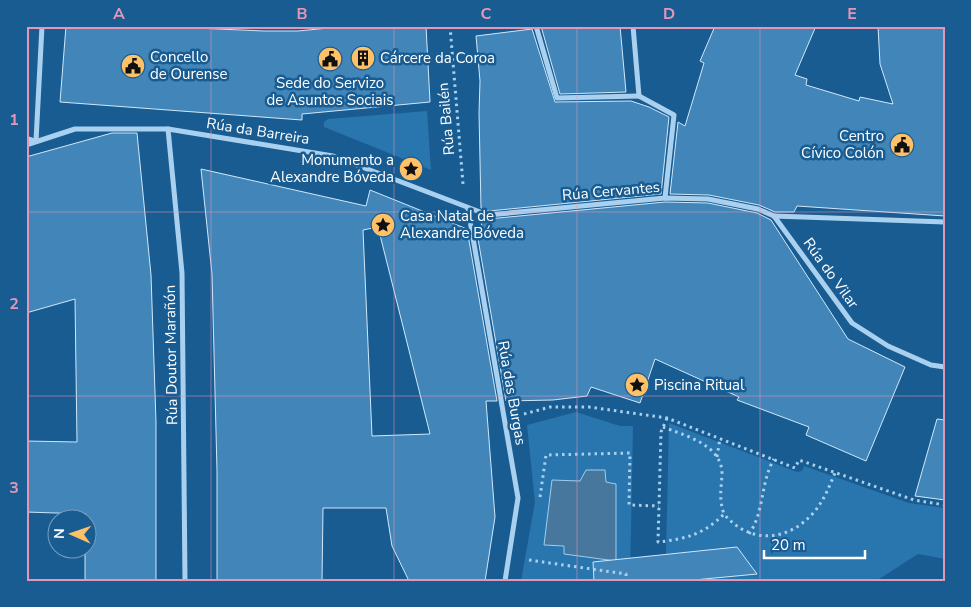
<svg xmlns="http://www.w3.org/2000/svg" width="971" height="607" font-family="'Nunito Sans',sans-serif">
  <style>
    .green { fill: #2975ae }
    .water { fill: #48779e; stroke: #9bcef2 }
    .building { fill: #4286b9; stroke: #cfe8fb; fill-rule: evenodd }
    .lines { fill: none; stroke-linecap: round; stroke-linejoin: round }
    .path { stroke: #a9d1ef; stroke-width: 3; stroke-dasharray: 2.5 4; stroke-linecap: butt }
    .street { stroke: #a9d1ef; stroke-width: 5 }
    .grid { fill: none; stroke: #e497b5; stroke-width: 1; stroke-opacity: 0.55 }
    .labels { text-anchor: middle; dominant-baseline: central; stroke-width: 5; stroke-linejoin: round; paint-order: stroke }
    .poi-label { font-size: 15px; fill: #fff; stroke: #195c92; text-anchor: start }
    .street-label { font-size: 15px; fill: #fff; stroke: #195c92 }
    .neatline { fill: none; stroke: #e497b5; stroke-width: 2 }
    .grid-label { font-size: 16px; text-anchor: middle; font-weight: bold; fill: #e497b5 }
  </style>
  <rect width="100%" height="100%" fill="#195c92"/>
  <g class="green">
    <path d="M 427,111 L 431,170 L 324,127 L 324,122 L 328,119 Z"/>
    <path d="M 576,412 L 620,426 L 633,426 L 630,581 L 521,581 L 535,502 L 527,425 Z"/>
    <path d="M 669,423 L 797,472 L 802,471 L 804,466 L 909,503 L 945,508 L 945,559 L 918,554 L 876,581 L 683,581 L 757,574 L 737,547 L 666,554 Z"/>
  </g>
  <path class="water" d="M 586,470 L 605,470 L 606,482 L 616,484 L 616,561 L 564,554 L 564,546 L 544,545 L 552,480 L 580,481 Z"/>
  <g class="building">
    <path d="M 66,26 L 149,26 L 264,31 L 298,31 L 349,26 L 426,26 L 430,102 L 302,114 L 302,120 L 60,102 Z"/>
    <path d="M 541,26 L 620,26 L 626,92 L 560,94 Z"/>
    <path d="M 715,26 L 816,26 L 795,75 L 807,79 L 806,85 L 859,101 L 860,97 L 893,104 L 880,64 L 878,26 L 945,26 L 945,216 L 797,206 L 794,212 L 775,212 L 759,205 L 709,195 L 670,194 L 678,122 L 685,126 L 704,63 L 700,61 Z"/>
    <path d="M 532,29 L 555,102 L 631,101 L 649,107 L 669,117 L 661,194 L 489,211 L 481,208 L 479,113 L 480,81 L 476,36 Z"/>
    <path d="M 112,133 L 137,133 L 151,275 L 156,422 L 156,581 L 85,581 L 85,550 L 88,550 L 86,514 L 26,512 L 26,441 L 77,442 L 75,299 L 26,313 L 26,157 Z"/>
    <path d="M 201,169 L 366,206 L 370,190 L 467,229 L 497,401 L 486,401 L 495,517 L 485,581 L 409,581 L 392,546 L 386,508 L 323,508 L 322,581 L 217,581 L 217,471 L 212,274 ZM 378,227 L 430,434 L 372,436 L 363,230 Z"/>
    <path d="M 665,202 L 708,203 L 757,213 L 771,220 L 848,339 L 905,367 L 866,461 L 806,435 L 809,427 L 737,400 L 739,397 L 655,359 L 640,403 L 591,387 L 587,396 L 553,400 L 506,401 L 477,233 L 482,235 L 481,217 L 488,219 Z"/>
    <path d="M 937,419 L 945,420 L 945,500 L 915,496 Z"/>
    <path d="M 737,547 L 757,574 L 683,581 L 594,581 L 593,562 Z"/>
  </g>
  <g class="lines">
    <g class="path">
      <path d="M 450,26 L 463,184"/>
      <path d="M 524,414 L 550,407 L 589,407 L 667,418 L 795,468 L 799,460 L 914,500 L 945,505"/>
      <path d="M 667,418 L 661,432 L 658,542 C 686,539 704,534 724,514 C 750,545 789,542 815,511 C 824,500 829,487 835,473"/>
      <path d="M 663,427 C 686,436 723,445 722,475 C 721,490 719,500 724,514"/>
      <path d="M 717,457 L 720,438"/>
      <path d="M 540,497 L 546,455 L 630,453 L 629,505 L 659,506"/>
      <path d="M 749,534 C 765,511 760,483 774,459"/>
      <path d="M 529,560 L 626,574 L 626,581"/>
    </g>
    <g class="street">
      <path d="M 536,26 L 557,98 L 639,96"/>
      <path d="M 633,26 L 639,96"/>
      <path d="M 639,96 L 674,115 L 665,198"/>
      <path d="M 168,129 L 182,273 L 185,581"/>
      <path d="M 26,138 L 35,141"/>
      <path d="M 36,141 L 42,26"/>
      <path d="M 26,145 L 75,129 L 168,129 L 333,156 L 488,215 L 665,198 L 708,199 L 758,209 L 774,216 L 852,323 L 888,346 L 931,365 L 945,367"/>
      <path d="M 468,209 L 518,498 L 505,581"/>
      <path d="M 774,216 L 945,222"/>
    </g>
  </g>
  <path class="grid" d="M 211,26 L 211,581M 394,26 L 394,581M 577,26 L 577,581M 760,26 L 760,581M 26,212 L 945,212M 26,396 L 945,396"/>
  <defs>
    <g id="building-disc" transform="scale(1.25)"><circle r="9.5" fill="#ffc167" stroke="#195c92"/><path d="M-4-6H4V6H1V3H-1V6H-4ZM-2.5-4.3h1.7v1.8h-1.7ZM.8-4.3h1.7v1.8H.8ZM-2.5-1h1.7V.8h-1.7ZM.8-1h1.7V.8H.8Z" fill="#111"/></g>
    <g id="civic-disc" transform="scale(1.25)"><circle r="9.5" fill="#ffc167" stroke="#195c92"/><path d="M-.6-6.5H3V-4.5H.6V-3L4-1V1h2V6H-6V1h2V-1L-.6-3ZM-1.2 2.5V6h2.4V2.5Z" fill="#111"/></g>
    <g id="sight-disc" transform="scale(1.25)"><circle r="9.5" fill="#ffc167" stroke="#195c92"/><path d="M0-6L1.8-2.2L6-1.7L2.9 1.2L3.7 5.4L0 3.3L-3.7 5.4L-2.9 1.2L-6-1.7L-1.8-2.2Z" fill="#111"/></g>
  </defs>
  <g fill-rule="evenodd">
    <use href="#building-disc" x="363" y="58"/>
    <use href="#civic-disc" x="330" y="59"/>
    <use href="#civic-disc" x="133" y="66"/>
    <use href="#civic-disc" x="902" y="145"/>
    <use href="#sight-disc" x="411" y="169"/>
    <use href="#sight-disc" x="383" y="225"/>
    <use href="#sight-disc" x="637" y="385"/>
  </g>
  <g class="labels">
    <g class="poi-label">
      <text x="150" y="57">Concello<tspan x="150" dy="17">de Ourense</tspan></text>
      <text x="380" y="58">Cárcere da Coroa</text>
      <text x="330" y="83" text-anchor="middle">Sede do Servizo<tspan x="330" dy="17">de Asuntos Sociais</tspan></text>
      <text x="884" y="136" text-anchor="end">Centro<tspan x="884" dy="17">Cívico Colón</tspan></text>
      <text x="394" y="160" text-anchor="end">Monumento a<tspan x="394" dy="17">Alexandre Bóveda</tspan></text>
      <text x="400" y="216">Casa Natal de<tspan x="400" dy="17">Alexandre Bóveda</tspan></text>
      <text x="654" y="385">Piscina Ritual</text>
    </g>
    <g class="street-label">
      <text transform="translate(446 119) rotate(-95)">Rúa Bailén</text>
      <text transform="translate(258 131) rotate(9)">Rúa da Barreira</text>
      <text transform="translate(611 191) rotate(-5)">Rúa Cervantes</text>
      <text transform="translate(831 273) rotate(54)">Rúa do Vilar</text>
      <text transform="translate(171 355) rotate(-91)">Rúa Doutor Marañón</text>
      <text transform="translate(512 393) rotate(80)">Rúa das Burgas</text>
    </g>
  </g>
  <rect width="971" height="607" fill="none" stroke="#195c92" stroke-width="55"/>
  <g transform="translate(72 534) rotate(272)"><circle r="24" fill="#195c92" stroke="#759dbe"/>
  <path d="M0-4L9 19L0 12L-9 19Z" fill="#ffc167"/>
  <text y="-8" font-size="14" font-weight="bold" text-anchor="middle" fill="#ffffff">N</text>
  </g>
  <path d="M764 550v8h101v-8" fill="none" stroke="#ffffff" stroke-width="2.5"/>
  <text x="771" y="550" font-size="15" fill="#ffffff" stroke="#195c92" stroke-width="4" paint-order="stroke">20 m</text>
  <rect x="28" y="28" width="916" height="552" class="neatline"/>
  <g class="grid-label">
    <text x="119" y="19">A</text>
    <text x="302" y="19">B</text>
    <text x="486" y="19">C</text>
    <text x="669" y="19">D</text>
    <text x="852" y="19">E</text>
    <text x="14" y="125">1</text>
    <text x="14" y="309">2</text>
    <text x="14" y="493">3</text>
  </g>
</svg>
